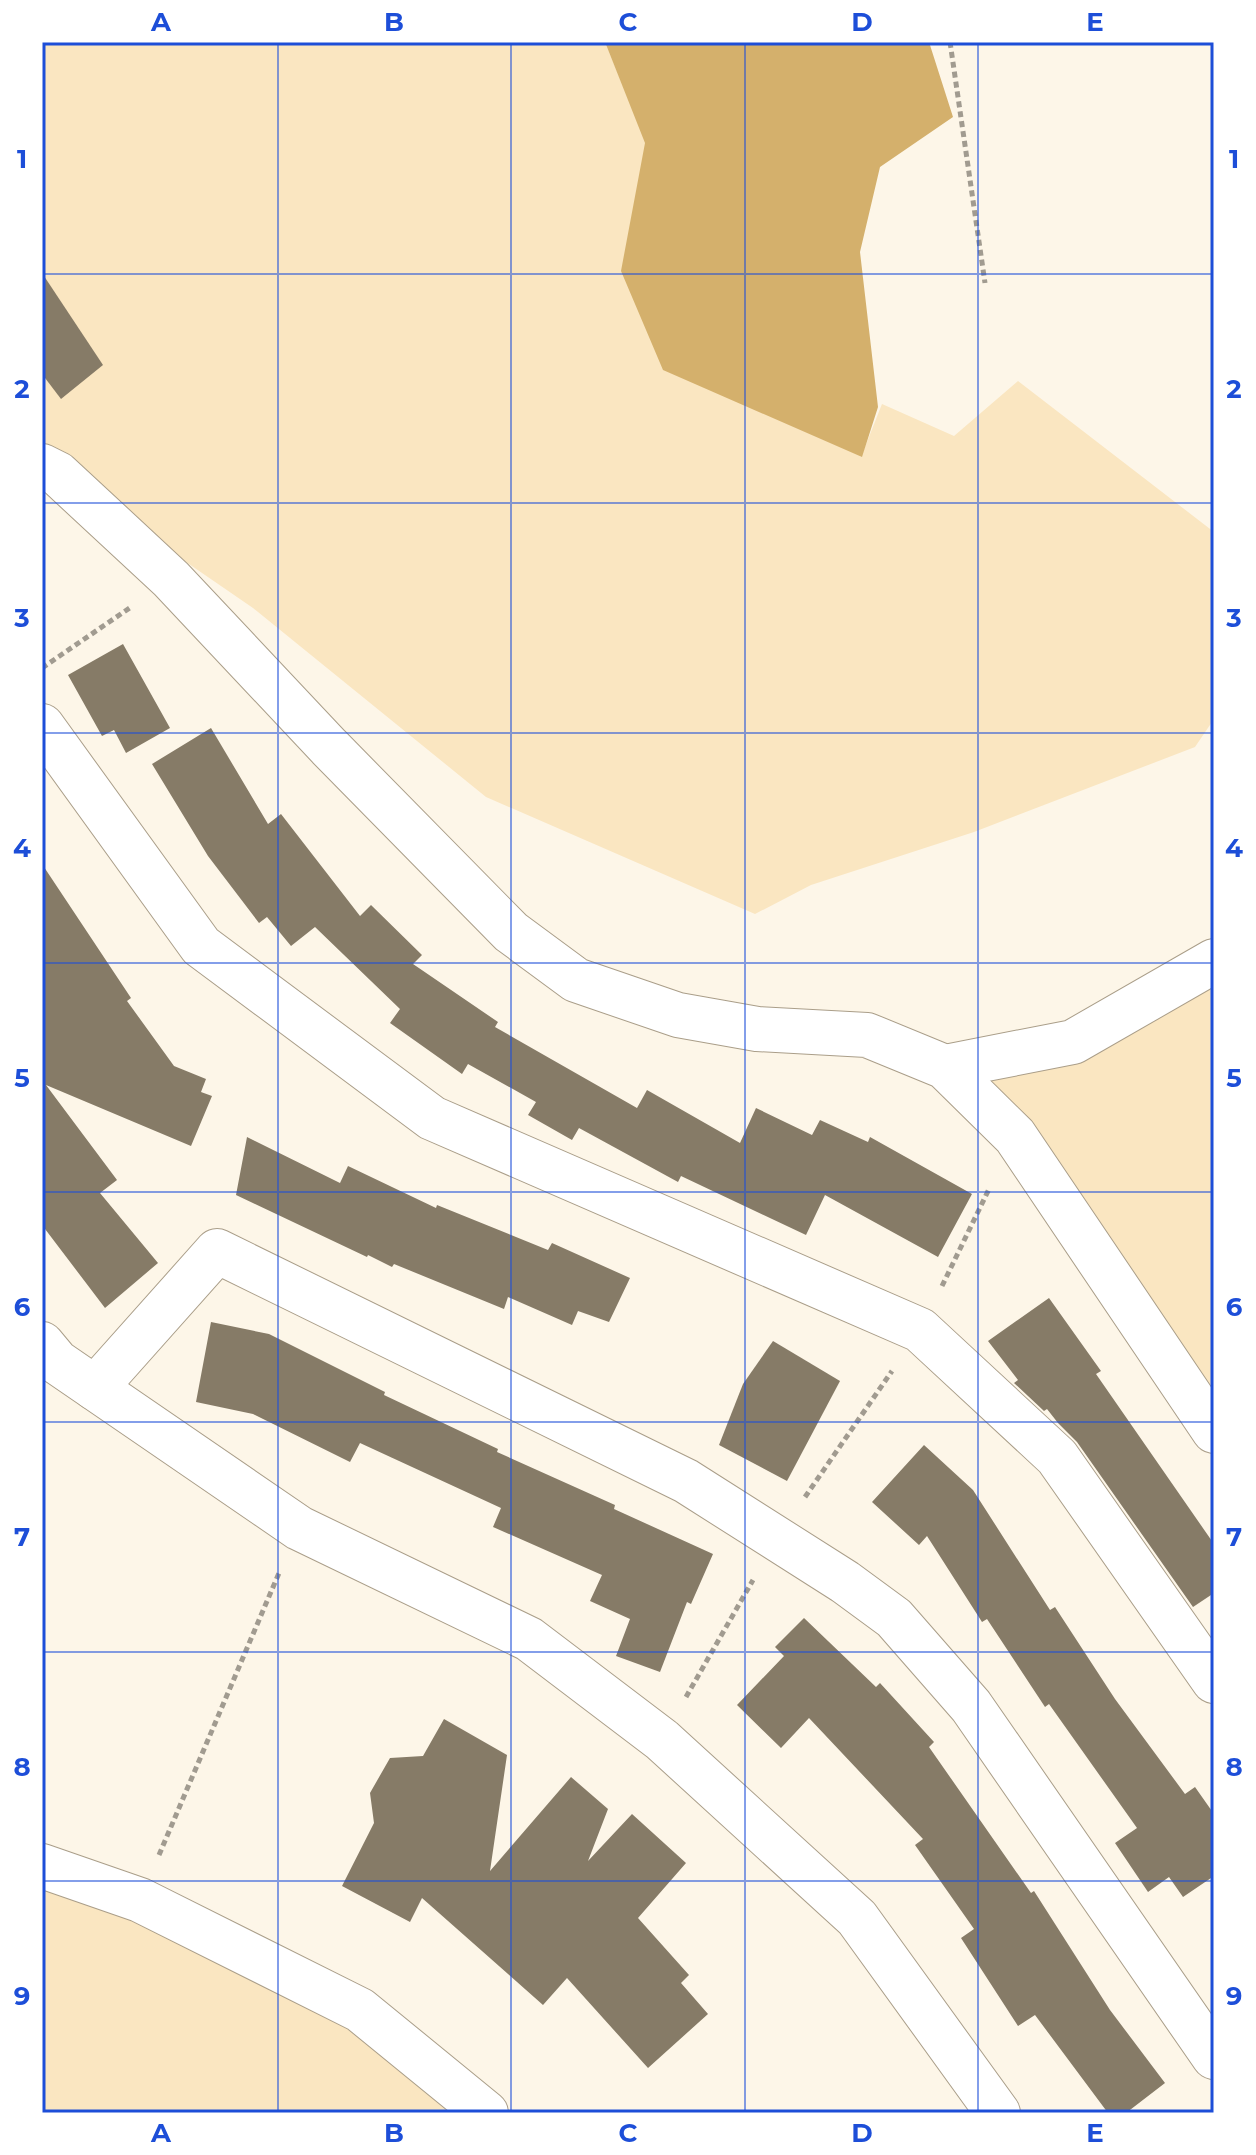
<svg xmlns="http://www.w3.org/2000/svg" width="1256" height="2155" font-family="Montserrat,sans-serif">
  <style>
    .green { fill: #fae6c1 }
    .water { fill: #d4b06c }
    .building { fill: #867b67 }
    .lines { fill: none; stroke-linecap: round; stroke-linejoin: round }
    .minor-casing { stroke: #aa9e89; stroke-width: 46 }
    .path { stroke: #a19b90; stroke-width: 5; stroke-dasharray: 6 4; stroke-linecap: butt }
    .minor { stroke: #fff; stroke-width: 44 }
    .grid { fill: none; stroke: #1d4ed8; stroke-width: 2; stroke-opacity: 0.55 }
    .neatline { fill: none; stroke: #1d4ed8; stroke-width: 3 }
    .grid-label { font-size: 26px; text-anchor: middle; font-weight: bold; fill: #1d4ed8 }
  </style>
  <rect width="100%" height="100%" fill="#fdf6e8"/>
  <g class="green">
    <path d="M 42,42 L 605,42 L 646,143 L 861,457 L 882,404 L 954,436 L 1018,381 L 1214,532 L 1214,719 L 1195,747 L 974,832 L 811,885 L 755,914 L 486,797 L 253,608 L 58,474 L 42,466 Z"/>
    <path d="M 1214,961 L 1214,1431 L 945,1067 L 1073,1042 Z"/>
    <path d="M 42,1866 L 140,1900 L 485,2113 L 42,2113 Z"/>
  </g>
  <path class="water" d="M 605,42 L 929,42 L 953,117 L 880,167 L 860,252 L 878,407 L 862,457 L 663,370 L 621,271 L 645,143 Z"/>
  <g class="building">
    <path d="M 42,273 L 103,365 L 61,399 L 42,374 Z"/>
    <path d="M 123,644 L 170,728 L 126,753 L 114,730 L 102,736 L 68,675 Z"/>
    <path d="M 211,728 L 268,824 L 281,814 L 360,916 L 371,905 L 422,955 L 413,964 L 498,1022 L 495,1027 L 637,1108 L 647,1090 L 740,1143 L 756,1108 L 812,1135 L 820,1120 L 868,1142 L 870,1137 L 972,1194 L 938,1257 L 825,1195 L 806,1235 L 681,1176 L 678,1182 L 579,1128 L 572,1140 L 528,1115 L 536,1102 L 468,1064 L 462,1074 L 390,1023 L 400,1009 L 315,927 L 291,946 L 267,917 L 259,923 L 208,856 L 152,764 Z"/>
    <path d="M 42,864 L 131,998 L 127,1001 L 174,1066 L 206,1079 L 201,1092 L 212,1096 L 191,1146 L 46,1085 L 117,1180 L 100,1193 L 158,1263 L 105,1308 L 42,1225 Z"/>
    <path d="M 247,1137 L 340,1183 L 348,1166 L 436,1208 L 437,1205 L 548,1250 L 552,1243 L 630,1278 L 609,1322 L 578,1311 L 572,1325 L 508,1297 L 504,1309 L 394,1264 L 392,1267 L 368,1255 L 367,1257 L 236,1195 Z"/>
    <path d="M 1049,1298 L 1101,1371 L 1096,1374 L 1214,1544 L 1214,1593 L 1193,1607 L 1077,1442 L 1058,1423 L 1047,1409 L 1044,1411 L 1014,1383 L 1018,1380 L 988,1341 Z"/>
    <path d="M 211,1322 L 269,1334 L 385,1392 L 384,1395 L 498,1449 L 497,1452 L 615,1505 L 614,1509 L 713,1554 L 691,1604 L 687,1602 L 660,1672 L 616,1656 L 630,1619 L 590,1601 L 602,1575 L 493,1527 L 501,1508 L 360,1443 L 350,1462 L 253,1414 L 196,1402 Z"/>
    <path d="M 773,1341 L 840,1381 L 787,1481 L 719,1445 L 743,1384 Z"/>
    <path d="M 924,1445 L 973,1490 L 1050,1610 L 1055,1607 L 1115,1699 L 1185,1794 L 1195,1787 L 1214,1814 L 1214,1876 L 1183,1897 L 1169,1877 L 1148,1892 L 1115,1843 L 1137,1828 L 1049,1704 L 1045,1707 L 987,1619 L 982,1622 L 927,1536 L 919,1545 L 872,1502 Z"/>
    <path d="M 804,1618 L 876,1687 L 880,1683 L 934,1742 L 929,1747 L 1031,1893 L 1034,1891 L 1110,2010 L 1165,2083 L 1126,2113 L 1108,2113 L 1035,2015 L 1018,2026 L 961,1938 L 974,1929 L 915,1845 L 923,1839 L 809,1718 L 781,1748 L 737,1705 L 784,1656 L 775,1647 Z"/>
    <path d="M 444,1719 L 507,1755 L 490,1871 L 571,1777 L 608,1809 L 588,1861 L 632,1814 L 686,1863 L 638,1918 L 689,1975 L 681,1983 L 708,2014 L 648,2068 L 567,1978 L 543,2005 L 422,1898 L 410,1922 L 342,1886 L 374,1823 L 370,1793 L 390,1758 L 423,1756 Z"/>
  </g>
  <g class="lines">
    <g class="minor-casing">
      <g id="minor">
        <path d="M 42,466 L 58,474 L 171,579 L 329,747 L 511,932 L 576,980 L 678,1015 L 757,1029 L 867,1035 L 945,1067 L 1015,1136 L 1214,1431"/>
        <path d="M 42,726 L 201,946 L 432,1118 L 920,1330 L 1057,1457 L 1214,1681"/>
        <path d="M 945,1067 L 1073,1042 L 1214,961"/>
        <path d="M 42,1344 L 57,1362 L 299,1528 L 529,1639 L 662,1740 L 857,1918 L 998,2113"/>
        <path d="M 95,1388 L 217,1251 L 686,1481 L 845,1582 L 894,1618 L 971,1706 L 1214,2057"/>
        <path d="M 42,1866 L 140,1900 L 360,2010 L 486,2113"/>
      </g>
    </g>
    <g class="path">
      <path d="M 950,42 L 985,283"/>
      <path d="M 42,668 L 131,607"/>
      <path d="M 942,1286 L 990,1187"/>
      <path d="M 805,1497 L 892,1371"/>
      <path d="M 686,1697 L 753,1580"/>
      <path d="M 159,1855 L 279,1573"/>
    </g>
    <use href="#minor" class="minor"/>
  </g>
  <path class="grid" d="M 278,42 L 278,2113M 511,42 L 511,2113M 745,42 L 745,2113M 978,42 L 978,2113M 42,274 L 1214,274M 42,503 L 1214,503M 42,733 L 1214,733M 42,963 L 1214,963M 42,1192 L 1214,1192M 42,1422 L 1214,1422M 42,1652 L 1214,1652M 42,1881 L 1214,1881"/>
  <rect width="1256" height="2155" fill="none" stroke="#ffffff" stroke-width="88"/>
  <rect x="44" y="44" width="1168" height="2067" class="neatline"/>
  <g class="grid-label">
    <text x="161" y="31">A</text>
    <text x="394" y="31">B</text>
    <text x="628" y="31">C</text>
    <text x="862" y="31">D</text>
    <text x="1095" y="31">E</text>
    <text x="22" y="168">1</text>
    <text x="1234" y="168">1</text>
    <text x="22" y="398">2</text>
    <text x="1234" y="398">2</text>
    <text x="22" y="627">3</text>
    <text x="1234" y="627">3</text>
    <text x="22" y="857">4</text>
    <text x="1234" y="857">4</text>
    <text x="22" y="1087">5</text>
    <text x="1234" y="1087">5</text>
    <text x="22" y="1316">6</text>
    <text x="1234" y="1316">6</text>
    <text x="22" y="1546">7</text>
    <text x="1234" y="1546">7</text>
    <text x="22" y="1776">8</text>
    <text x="1234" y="1776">8</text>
    <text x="22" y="2005">9</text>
    <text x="1234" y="2005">9</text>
    <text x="161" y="2142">A</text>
    <text x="394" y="2142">B</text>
    <text x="628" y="2142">C</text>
    <text x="862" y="2142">D</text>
    <text x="1095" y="2142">E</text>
  </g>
</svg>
